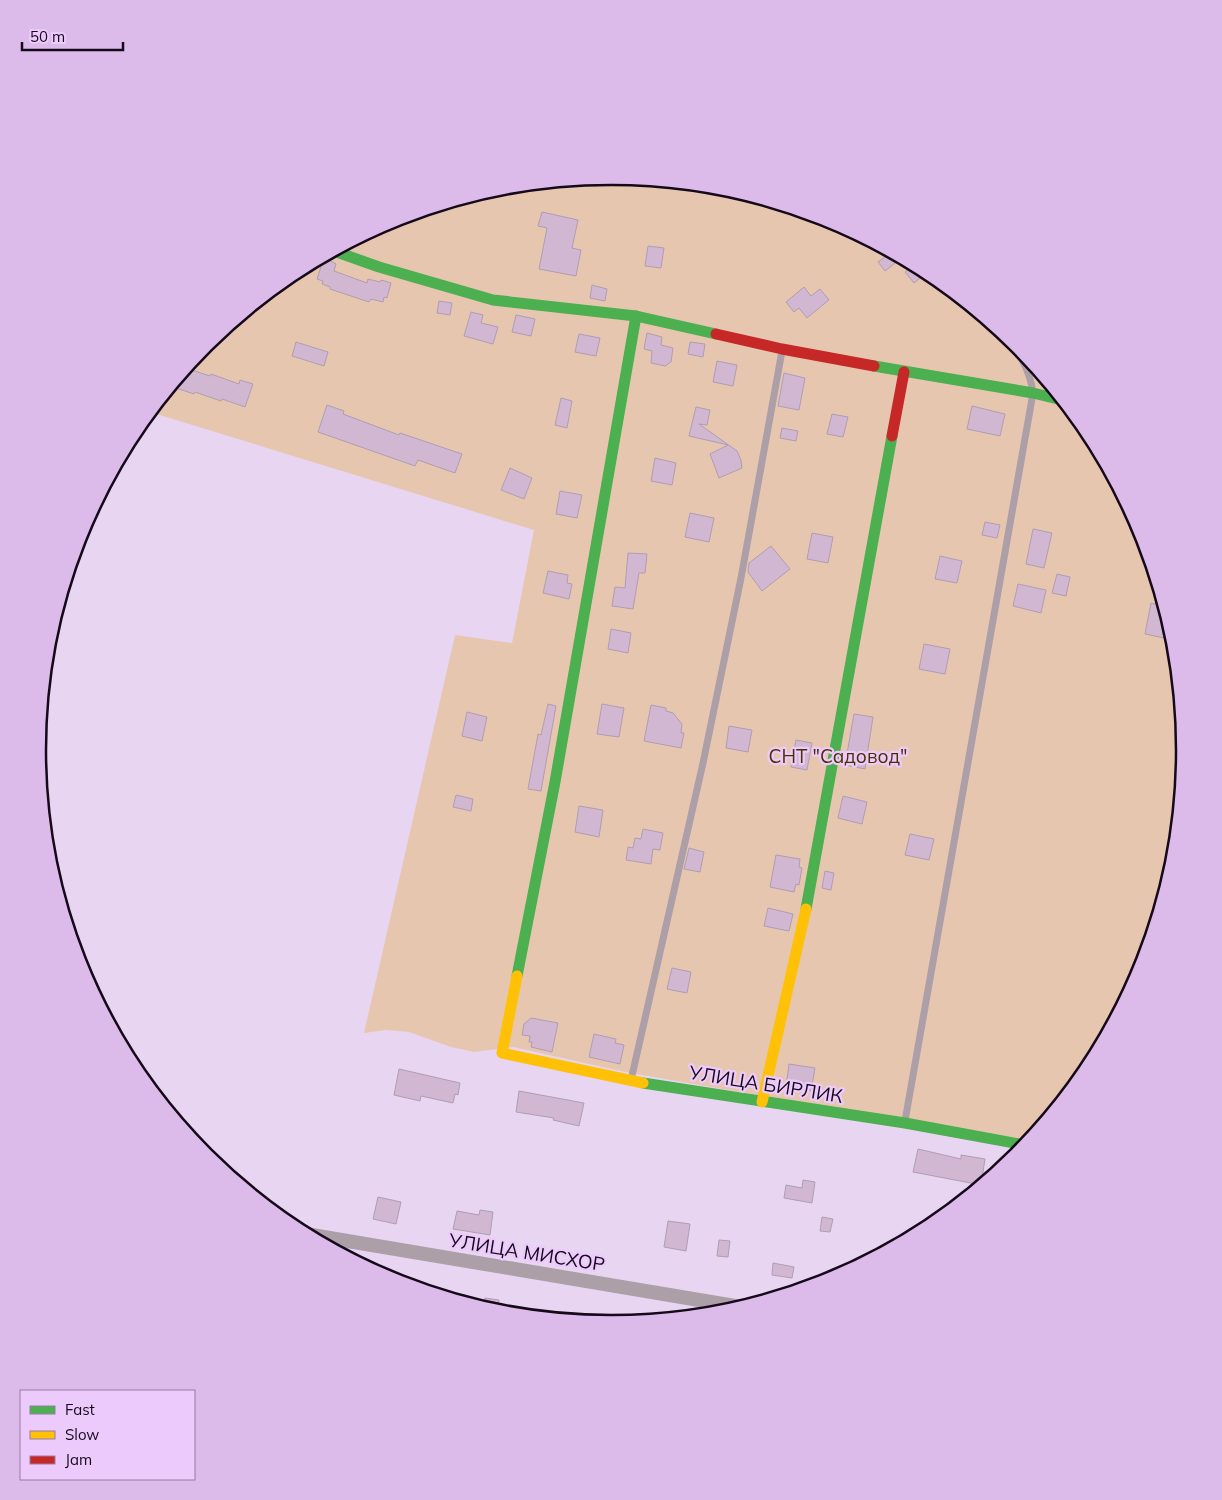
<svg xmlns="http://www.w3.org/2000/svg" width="1222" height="1500" font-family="Mulish,sans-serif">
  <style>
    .green { fill: #e7c6b0 }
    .building { fill: #d1b7d1; stroke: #af9eb1 }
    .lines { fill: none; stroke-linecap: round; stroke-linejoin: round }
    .lane { stroke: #ac9fa7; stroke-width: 7 }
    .street { stroke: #ac9fa7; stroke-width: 14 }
    .fast { stroke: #4caf50; stroke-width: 11 }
    .slow { stroke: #ffc107; stroke-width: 11 }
    .jam { stroke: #c62828; stroke-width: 11 }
    .labels { text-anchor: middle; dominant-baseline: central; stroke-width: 4.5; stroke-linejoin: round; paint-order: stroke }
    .park-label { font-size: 19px; fill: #4b3000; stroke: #edcafc }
    .street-label { font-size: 19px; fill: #15091a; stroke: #edcafc }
    .rim { fill: none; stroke: #15091a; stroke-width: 2.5 }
  </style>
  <rect width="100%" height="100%" fill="#e8d5f1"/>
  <path class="green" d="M 611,177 L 723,188 L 831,220 L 930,273 L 1017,345 L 1088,432 L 1141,531 L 1174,638 L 1184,750 L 1173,862 L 1141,970 L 1088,1069 L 1028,1142 L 625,1072 L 513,1047 L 474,1052 L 451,1047 L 409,1032 L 386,1030 L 364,1033 L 455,635 L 512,643 L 534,530 L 150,412 L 206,344 L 293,273 L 392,220 L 499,187 Z"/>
  <g class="building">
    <path d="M 542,212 L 578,220 L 572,248 L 581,250 L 576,276 L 539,269 L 547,228 L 538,226 Z"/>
    <path d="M 648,246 L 664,248 L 661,268 L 645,266 Z"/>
    <path d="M 888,254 L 895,263 L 885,271 L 878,262 Z"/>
    <path d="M 324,257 L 336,264 L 334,271 L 367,283 L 368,279 L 380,282 L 381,280 L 391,283 L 387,298 L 384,297 L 383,302 L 371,299 L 369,302 L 330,289 L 330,287 L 322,284 L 323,281 L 317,279 Z"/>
    <path d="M 914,265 L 920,268 L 925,274 L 914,283 L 905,272 Z"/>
    <path d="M 592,285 L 607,289 L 605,301 L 590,298 Z"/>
    <path d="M 804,287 L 811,296 L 820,289 L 829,300 L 807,318 L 799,308 L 794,312 L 786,302 Z"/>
    <path d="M 439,301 L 452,303 L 450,315 L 437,313 Z"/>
    <path d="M 471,312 L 483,315 L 481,323 L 498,327 L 493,344 L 464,336 Z"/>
    <path d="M 516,315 L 535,319 L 531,336 L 512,332 Z"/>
    <path d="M 647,333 L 662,337 L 661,345 L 673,348 L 671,362 L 665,366 L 651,363 L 652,351 L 644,349 Z"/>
    <path d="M 579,334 L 600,338 L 596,356 L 575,352 Z"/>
    <path d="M 296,342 L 328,352 L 324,366 L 292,356 Z"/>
    <path d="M 690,342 L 705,344 L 703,357 L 688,354 Z"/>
    <path d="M 717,361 L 737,365 L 733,386 L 713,382 Z"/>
    <path d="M 186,368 L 210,376 L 211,374 L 239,384 L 240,380 L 253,384 L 245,407 L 222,399 L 221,401 L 195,392 L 194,394 L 173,387 L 175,381 Z"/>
    <path d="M 784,373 L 805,378 L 799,410 L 778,406 Z"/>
    <path d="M 561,398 L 572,401 L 567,428 L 555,425 Z"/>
    <path d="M 327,405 L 344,411 L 343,414 L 399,435 L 400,433 L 462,454 L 455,473 L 418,460 L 415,466 L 318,432 Z"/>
    <path d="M 972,406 L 1005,414 L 1000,436 L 967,429 Z"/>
    <path d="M 696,407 L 710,410 L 707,425 L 699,424 L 737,451 L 741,460 L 742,468 L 719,478 L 710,454 L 728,445 L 689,436 Z"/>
    <path d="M 832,414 L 848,417 L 843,437 L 827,434 Z"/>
    <path d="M 782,428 L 798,431 L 796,441 L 780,438 Z"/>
    <path d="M 655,458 L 676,463 L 672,485 L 651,481 Z"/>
    <path d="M 510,468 L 532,478 L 524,499 L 501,490 Z"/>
    <path d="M 560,491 L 582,495 L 577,518 L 556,514 Z"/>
    <path d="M 690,513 L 714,518 L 709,542 L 685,537 Z"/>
    <path d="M 985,522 L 1000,525 L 997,538 L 982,535 Z"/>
    <path d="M 1033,529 L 1052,533 L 1044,568 L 1026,564 Z"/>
    <path d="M 812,533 L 833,537 L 828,563 L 807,559 Z"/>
    <path d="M 771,546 L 790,569 L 762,591 L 748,572 L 749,563 Z"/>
    <path d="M 628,553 L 647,554 L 645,573 L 639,573 L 633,609 L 612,606 L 615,587 L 625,588 Z"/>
    <path d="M 940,556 L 962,561 L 957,583 L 935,579 Z"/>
    <path d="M 548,571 L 568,575 L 567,583 L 572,584 L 569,599 L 543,593 Z"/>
    <path d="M 1057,574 L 1070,577 L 1066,596 L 1052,593 Z"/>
    <path d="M 1018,584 L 1046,590 L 1041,613 L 1013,606 Z"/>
    <path d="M 1151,603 L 1164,606 L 1174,640 L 1145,634 Z"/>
    <path d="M 611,629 L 631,633 L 628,653 L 608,649 Z"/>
    <path d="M 924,644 L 950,649 L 945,674 L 919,669 Z"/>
    <path d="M 548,704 L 556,706 L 541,791 L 528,789 L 538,734 L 541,735 Z"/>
    <path d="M 602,704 L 624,708 L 619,737 L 597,734 Z"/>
    <path d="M 651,705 L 666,708 L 666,711 L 673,713 L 682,724 L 681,733 L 684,733 L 681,748 L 644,741 Z"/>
    <path d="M 467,712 L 487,717 L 482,741 L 462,736 Z"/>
    <path d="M 854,714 L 873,717 L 865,769 L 845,765 Z"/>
    <path d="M 729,726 L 752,730 L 748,752 L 726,748 Z"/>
    <path d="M 796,740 L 812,743 L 807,770 L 791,767 Z"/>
    <path d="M 456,795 L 473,799 L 471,811 L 453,807 Z"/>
    <path d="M 843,796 L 867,802 L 862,824 L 838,818 Z"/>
    <path d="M 579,806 L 603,810 L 599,837 L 575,832 Z"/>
    <path d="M 643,829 L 663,833 L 660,850 L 653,849 L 651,864 L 626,860 L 628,847 L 633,848 L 635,838 L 641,839 Z"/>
    <path d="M 910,834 L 934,839 L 929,860 L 905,855 Z"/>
    <path d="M 689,848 L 704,852 L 700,872 L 684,869 Z"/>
    <path d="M 776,855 L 800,859 L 799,867 L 802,868 L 799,885 L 796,884 L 794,892 L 770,887 Z"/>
    <path d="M 825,871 L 834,873 L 831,890 L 822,888 Z"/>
    <path d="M 768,908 L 793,914 L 789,931 L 764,926 Z"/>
    <path d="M 672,968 L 691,972 L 687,993 L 667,989 Z"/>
    <path d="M 531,1018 L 558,1023 L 552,1052 L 531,1047 L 532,1042 L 529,1042 L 530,1036 L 522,1035 L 524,1024 Z"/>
    <path d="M 594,1034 L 616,1039 L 615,1043 L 624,1045 L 620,1064 L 589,1057 Z"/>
    <path d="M 789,1064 L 815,1068 L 811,1091 L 786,1087 Z"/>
    <path d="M 399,1069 L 460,1083 L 458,1095 L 455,1094 L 453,1103 L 421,1096 L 420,1101 L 394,1095 Z"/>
    <path d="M 519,1091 L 584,1103 L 579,1126 L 553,1120 L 554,1118 L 516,1112 Z"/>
    <path d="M 918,1149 L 961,1159 L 961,1155 L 985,1159 L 981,1185 L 913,1172 Z"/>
    <path d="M 803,1180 L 815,1182 L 812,1203 L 784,1198 L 786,1185 L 802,1188 Z"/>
    <path d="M 378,1197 L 401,1202 L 396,1224 L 373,1219 Z"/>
    <path d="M 480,1210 L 493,1212 L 490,1235 L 453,1229 L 457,1211 L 479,1215 Z"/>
    <path d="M 822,1217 L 833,1219 L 830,1232 L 820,1231 Z"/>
    <path d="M 668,1221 L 690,1224 L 686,1251 L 664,1247 Z"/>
    <path d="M 719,1240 L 730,1241 L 728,1257 L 717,1256 Z"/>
    <path d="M 773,1263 L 794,1267 L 792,1278 L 772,1275 Z"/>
    <path d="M 485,1298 L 499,1300 L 497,1312 L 483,1308 Z"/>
  </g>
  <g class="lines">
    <g class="lane">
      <path d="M 631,1080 L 703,763 L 741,578 L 782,351"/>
      <path d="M 905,1121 L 1033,393 C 1029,365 1018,353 1001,332"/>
    </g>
    <path class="street" d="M 306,1234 L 741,1307"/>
    <g class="fast">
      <path d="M 334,251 L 379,267 L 493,300 L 636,316 L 716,334"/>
      <path d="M 874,366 L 1033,393 L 1062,400"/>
      <path d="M 806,909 L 892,436"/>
      <path d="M 517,976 L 555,782 L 636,316"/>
      <path d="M 643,1083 L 905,1123 L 1025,1145"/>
    </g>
    <g class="slow">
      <path d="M 517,976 L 502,1053 L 643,1083"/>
      <path d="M 762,1102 L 806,909"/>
    </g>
    <g class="jam">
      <path d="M 716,334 L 782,349 L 874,366"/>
      <path d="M 892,436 L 904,372"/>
    </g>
  </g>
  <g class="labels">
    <g class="park-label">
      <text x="838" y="756">СНТ "Садовод"</text>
    </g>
    <g class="street-label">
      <text transform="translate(766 1084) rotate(9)">УЛИЦА БИРЛИК</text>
      <text transform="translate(527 1252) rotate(9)">УЛИЦА МИСХОР</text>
    </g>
  </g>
  <path d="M0 0H1222V1500H0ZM46 750a565 565 0 1 1 1130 0a565 565 0 1 1-1130 0Z" fill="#dcbbea" fill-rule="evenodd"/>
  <path class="rim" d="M46 750a565 565 0 1 1 1130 0a565 565 0 1 1-1130 0Z"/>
  <rect x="20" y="1390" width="175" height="90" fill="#edcafc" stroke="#977da2"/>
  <rect x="30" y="1406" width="25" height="8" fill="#4caf50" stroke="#977da2"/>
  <text x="65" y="1415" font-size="15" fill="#15091a">Fast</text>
  <rect x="30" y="1431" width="25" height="8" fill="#ffc107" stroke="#977da2"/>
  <text x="65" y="1440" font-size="15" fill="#15091a">Slow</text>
  <rect x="30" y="1456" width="25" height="8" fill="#c62828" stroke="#977da2"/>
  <text x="65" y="1465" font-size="15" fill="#15091a">Jam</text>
  <path d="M22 42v8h101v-8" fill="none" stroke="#15091a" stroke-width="2.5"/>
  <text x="30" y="42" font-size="15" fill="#15091a" stroke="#edcafc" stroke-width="4" paint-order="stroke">50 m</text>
</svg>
